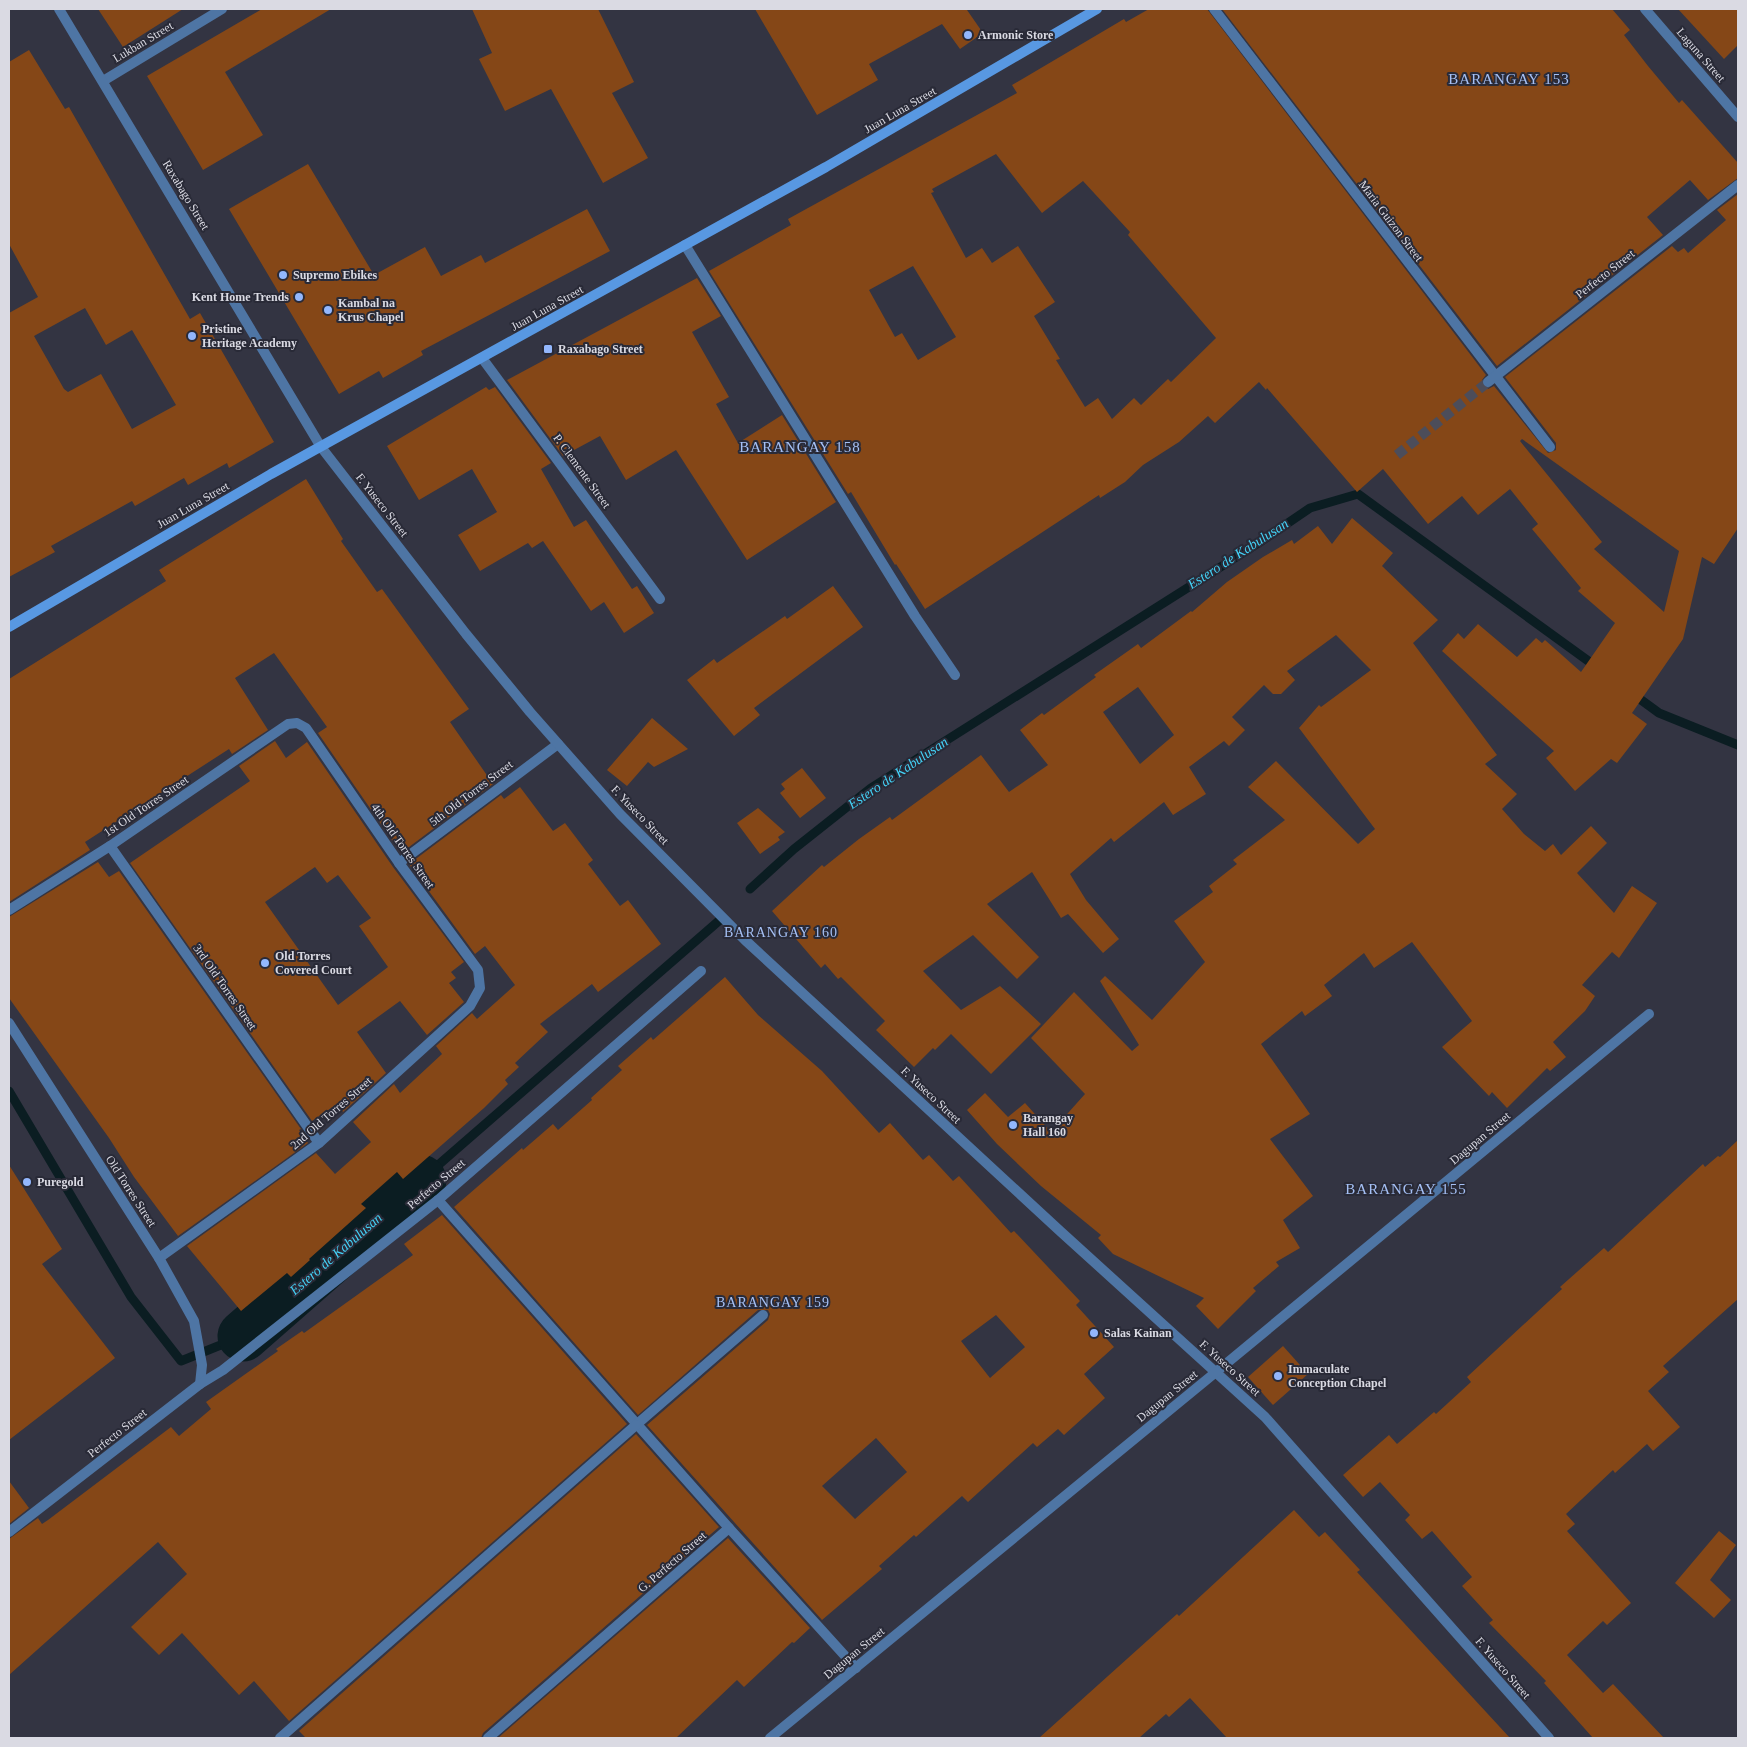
<svg xmlns="http://www.w3.org/2000/svg" width="1747" height="1747" font-family="'Times New Roman',serif">
  <style>
    .lines { fill: none; stroke-linecap: round; stroke-linejoin: round }
    .stream { stroke: #0b1d22; stroke-width: 9 }
    .river { stroke: #0b1d22; stroke-width: 51 }
    .building { fill: #854717; fill-rule: evenodd }
    .minor-tunnel { stroke: #4c4d5a; stroke-width: 10; stroke-dasharray: 10 5; stroke-linecap: butt }
    .pedestrian { stroke: #4e75a4; stroke-width: 10 }
    .minor { stroke: #4e75a4; stroke-width: 10 }
    .tertiary { stroke: #4e75a4; stroke-width: 10 }
    .secondary { stroke: #5898e2; stroke-width: 10 }
    .poi-dot { fill: #93b7fd; stroke: #292a37; stroke-width: 2 }
    .labels { text-anchor: middle; dominant-baseline: central; stroke-width: 4; stroke-linejoin: round; paint-order: stroke }
    .poi-label { font-size: 12px; font-weight: bold; fill: #dadae3; stroke: #292a37; text-anchor: start }
    .street-label { font-size: 12px; fill: #dadae3; stroke: #292a37 }
    .water-label { font-size: 14px; font-style: italic; fill: #44d2f7; stroke: #292a37 }
    .neighbourhood-label { font-size: 14px; letter-spacing: 1px; fill: #a5c0f5; stroke: #292a37 }
    .quarter-label { font-size: 15px; letter-spacing: 1px; fill: #a5c0f5; stroke: #292a37 }
  </style>
  <rect width="100%" height="100%" fill="#333442"/>
  <g class="lines">
    <g class="stream">
      <path d="M 1633,694 L 1659,713 L 1738,745"/>
      <path d="M 750,889 L 794,849 L 871,788 L 1260,542 L 1310,508 L 1358,494 L 1598,668"/>
      <path d="M 9,1091 L 131,1297 L 181,1361 L 243,1336"/>
      <path d="M 421,1180 L 721,919"/>
    </g>
    <path class="river" d="M 243,1336 L 421,1180"/>
  </g>
  <g class="building">
    <path d="M 98,9 L 183,9 L 123,47 Z"/>
    <path d="M 262,9 L 331,9 L 225,72 L 263,135 L 203,170 L 147,76 Z"/>
    <path d="M 472,9 L 598,9 L 634,82 L 612,93 L 648,158 L 603,183 L 551,89 L 505,111 L 479,59 L 492,53 Z"/>
    <path d="M 755,9 L 970,9 L 967,10 L 983,33 L 960,49 L 942,24 L 869,64 L 878,80 L 817,115 Z"/>
    <path d="M 1149,9 L 1207,9 L 1486,375 L 1482,380 L 1482,386 L 1488,389 L 1494,386 L 1548,453 L 1556,450 L 1556,443 L 1505,377 L 1672,246 L 1678,252 L 1684,248 L 1688,253 L 1726,220 L 1717,210 L 1738,194 L 1738,528 L 1714,564 L 1702,557 L 1683,639 L 1632,713 L 1647,724 L 1617,763 L 1611,759 L 1575,791 L 1546,758 L 1554,751 L 1442,651 L 1458,633 L 1464,639 L 1478,624 L 1517,657 L 1536,638 L 1542,643 L 1545,640 L 1581,672 L 1615,623 L 1578,591 L 1581,588 L 1532,529 L 1538,524 L 1510,489 L 1478,515 L 1462,496 L 1428,524 L 1383,469 L 1357,492 L 1267,388 L 1266,390 L 1259,382 L 1215,423 L 1208,416 L 1179,442 L 1143,465 L 1125,482 L 1100,498 L 1099,495 L 925,609 L 896,564 L 895,565 L 851,492 L 848,494 L 709,271 L 791,225 L 788,219 L 1017,93 L 1012,85 L 1124,19 L 1126,22 ZM 996,154 L 1042,213 L 1083,181 L 1130,232 L 1128,235 L 1216,338 L 1171,382 L 1168,379 L 1141,405 L 1134,398 L 1112,419 L 1098,398 L 1085,407 L 1056,360 L 1060,359 L 1034,316 L 1055,302 L 1018,246 L 992,263 L 982,248 L 966,258 L 931,193 L 934,192 L 932,189 ZM 913,266 L 956,337 L 918,360 L 902,333 L 895,337 L 869,290 ZM 1522,439 L 1679,551 L 1664,612 L 1594,549 L 1602,542 L 1520,441 Z"/>
    <path d="M 1222,9 L 1612,9 L 1630,30 L 1624,35 L 1648,66 L 1679,103 L 1682,100 L 1738,163 L 1738,178 L 1708,200 L 1690,180 L 1647,217 L 1663,235 L 1497,366 Z"/>
    <path d="M 1678,9 L 1738,9 L 1738,45 L 1724,59 Z"/>
    <path d="M 29,50 L 65,109 L 69,107 L 190,319 L 200,313 L 274,442 L 229,468 L 227,463 L 188,485 L 184,478 L 135,506 L 132,501 L 51,546 L 55,552 L 9,577 L 9,313 L 38,297 L 9,244 L 9,62 ZM 85,308 L 106,345 L 132,330 L 176,405 L 132,429 L 101,374 L 68,392 L 64,389 L 34,336 Z"/>
    <path d="M 308,164 L 374,275 L 425,247 L 441,276 L 481,255 L 485,263 L 587,209 L 610,251 L 421,351 L 423,355 L 383,378 L 379,371 L 339,394 L 229,209 Z"/>
    <path d="M 697,278 L 721,316 L 692,332 L 729,397 L 716,404 L 738,443 L 782,415 L 836,502 L 747,560 L 676,450 L 626,480 L 600,436 L 563,456 L 507,380 Z"/>
    <path d="M 486,387 L 489,390 L 495,387 L 551,463 L 541,469 L 574,527 L 586,520 L 632,589 L 637,586 L 654,613 L 624,633 L 604,602 L 591,611 L 543,541 L 532,548 L 528,543 L 480,571 L 458,535 L 497,512 L 472,469 L 419,500 L 387,446 Z"/>
    <path d="M 306,479 L 343,539 L 341,541 L 377,592 L 382,589 L 469,709 L 450,722 L 493,784 L 401,853 L 318,733 L 327,727 L 274,653 L 235,678 L 268,730 L 232,754 L 229,749 L 85,842 L 90,850 L 9,902 L 9,679 L 166,581 L 159,570 Z"/>
    <path d="M 1352,518 L 1393,553 L 1382,566 L 1438,620 L 1413,643 L 1497,755 L 1485,764 L 1517,794 L 1502,809 L 1524,834 L 1545,851 L 1553,844 L 1561,855 L 1591,826 L 1607,843 L 1577,873 L 1614,913 L 1632,886 L 1657,903 L 1619,958 L 1612,952 L 1582,985 L 1595,996 L 1585,1011 L 1553,1042 L 1566,1057 L 1550,1071 L 1547,1068 L 1507,1108 L 1492,1092 L 1489,1096 L 1442,1047 L 1472,1021 L 1412,942 L 1374,968 L 1364,953 L 1324,985 L 1332,996 L 1305,1016 L 1302,1011 L 1261,1044 L 1310,1114 L 1270,1139 L 1313,1196 L 1283,1220 L 1300,1248 L 1276,1262 L 1279,1266 L 1253,1288 L 1256,1291 L 1218,1329 L 1196,1306 L 1204,1298 L 1113,1254 L 1098,1238 L 1101,1235 L 1041,1186 L 997,1144 L 967,1110 L 985,1093 L 1008,1117 L 1025,1103 L 1051,1132 L 1085,1094 L 1031,1038 L 1074,992 L 1132,1051 L 1139,1045 L 1100,981 L 1105,976 L 1152,1020 L 1205,962 L 1174,921 L 1213,892 L 1209,886 L 1237,864 L 1233,860 L 1285,820 L 1248,787 L 1276,761 L 1358,844 L 1375,829 L 1299,728 L 1319,705 L 1321,707 L 1371,670 L 1336,635 L 1287,671 L 1295,680 L 1281,694 L 1273,694 L 1264,685 L 1232,717 L 1245,730 L 1229,746 L 1224,741 L 1189,767 L 1206,794 L 1173,815 L 1164,802 L 1114,842 L 1111,838 L 1070,874 L 1086,900 L 1119,939 L 1103,953 L 1068,914 L 1061,918 L 1032,872 L 987,904 L 1039,957 L 1017,979 L 973,935 L 923,971 L 961,1010 L 1000,986 L 1041,1024 L 991,1074 L 951,1034 L 935,1050 L 933,1048 L 914,1067 L 876,1030 L 885,1021 L 841,977 L 838,979 L 825,964 L 821,968 L 772,911 L 822,865 L 824,867 L 859,839 L 890,817 L 892,820 L 981,755 L 1009,792 L 1048,765 L 1020,730 L 1042,713 L 1044,715 L 1096,677 L 1094,675 L 1138,644 L 1141,648 L 1191,611 L 1192,612 L 1227,582 L 1263,557 L 1292,540 L 1294,544 L 1318,526 L 1332,544 ZM 1138,687 L 1174,735 L 1140,764 L 1103,712 Z"/>
    <path d="M 833,586 L 863,627 L 754,708 L 760,715 L 734,736 L 687,680 L 714,659 L 717,663 L 785,616 L 787,619 Z"/>
    <path d="M 652,718 L 688,749 L 654,767 L 648,762 L 627,786 L 607,770 Z"/>
    <path d="M 275,741 L 286,758 L 307,742 L 393,867 L 464,962 L 451,972 L 456,978 L 449,983 L 464,1002 L 427,1035 L 400,1001 L 357,1032 L 386,1073 L 343,1112 L 337,1104 L 312,1121 L 130,863 L 250,781 L 239,766 ZM 315,867 L 327,883 L 338,875 L 371,918 L 359,926 L 388,967 L 338,1005 L 265,902 Z"/>
    <path d="M 802,768 L 826,798 L 800,818 L 780,793 L 785,789 L 781,784 Z"/>
    <path d="M 520,787 L 553,831 L 565,823 L 593,860 L 588,864 L 620,906 L 628,900 L 661,944 L 598,992 L 592,984 L 540,1024 L 548,1032 L 515,1063 L 519,1067 L 505,1080 L 508,1084 L 484,1108 L 403,1179 L 397,1172 L 361,1204 L 366,1208 L 309,1259 L 310,1260 L 291,1277 L 287,1273 L 241,1311 L 187,1246 L 316,1153 L 335,1174 L 371,1142 L 353,1122 L 394,1084 L 400,1093 L 442,1054 L 436,1046 L 472,1013 L 477,1019 L 515,985 L 485,946 L 475,954 L 409,864 L 501,795 L 504,799 Z"/>
    <path d="M 758,808 L 785,832 L 778,837 L 780,840 L 760,854 L 737,823 Z"/>
    <path d="M 98,862 L 109,877 L 119,871 L 301,1129 L 299,1130 L 308,1143 L 178,1236 L 134,1177 L 109,1138 L 9,998 L 9,917 Z"/>
    <path d="M 725,977 L 758,1015 L 822,1071 L 879,1133 L 890,1123 L 923,1160 L 929,1155 L 953,1181 L 959,1176 L 1011,1233 L 1014,1231 L 1080,1301 L 1076,1305 L 1114,1347 L 1084,1374 L 1105,1398 L 1064,1435 L 1058,1429 L 1037,1447 L 1033,1443 L 968,1502 L 962,1496 L 916,1537 L 914,1535 L 879,1566 L 882,1569 L 822,1620 L 647,1425 L 768,1320 L 770,1314 L 768,1310 L 758,1310 L 638,1415 L 454,1207 L 522,1148 L 523,1150 L 553,1124 L 558,1130 L 592,1100 L 591,1098 L 622,1070 L 618,1066 L 651,1037 L 653,1040 ZM 996,1315 L 1025,1347 L 990,1378 L 961,1341 ZM 876,1438 L 907,1472 L 855,1519 L 822,1486 Z"/>
    <path d="M 1738,1140 L 1738,1299 L 1663,1366 L 1669,1372 L 1648,1391 L 1680,1427 L 1653,1451 L 1647,1444 L 1615,1473 L 1613,1470 L 1566,1514 L 1575,1524 L 1567,1531 L 1631,1603 L 1607,1625 L 1603,1621 L 1567,1655 L 1603,1693 L 1613,1684 L 1664,1738 L 1593,1738 L 1544,1683 L 1546,1681 L 1489,1623 L 1493,1620 L 1462,1586 L 1472,1577 L 1432,1531 L 1422,1539 L 1405,1520 L 1410,1515 L 1380,1482 L 1363,1497 L 1343,1475 L 1389,1435 L 1397,1444 L 1434,1412 L 1436,1414 L 1471,1382 L 1467,1377 L 1562,1289 L 1560,1287 L 1604,1248 L 1608,1252 L 1703,1164 L 1705,1167 L 1718,1156 L 1720,1157 Z"/>
    <path d="M 9,1165 L 62,1249 L 42,1264 L 115,1358 L 9,1440 Z"/>
    <path d="M 442,1215 L 627,1424 L 289,1721 L 254,1681 L 239,1695 L 182,1633 L 159,1655 L 131,1627 L 187,1574 L 158,1542 L 9,1675 L 9,1539 L 38,1518 L 42,1524 L 48,1520 L 171,1427 L 179,1436 L 211,1409 L 206,1402 L 278,1351 L 276,1349 L 302,1331 L 304,1333 L 413,1255 L 404,1244 Z"/>
    <path d="M 1283,1346 L 1308,1374 L 1273,1405 L 1248,1377 Z"/>
    <path d="M 636,1434 L 719,1527 L 483,1733 L 481,1738 L 306,1738 L 299,1731 Z"/>
    <path d="M 9,1481 L 29,1508 L 9,1524 Z"/>
    <path d="M 1294,1510 L 1319,1537 L 1325,1532 L 1360,1570 L 1357,1572 L 1510,1738 L 1227,1738 L 1190,1698 L 1169,1717 L 1166,1714 L 1139,1738 L 1039,1738 L 1177,1614 L 1179,1616 Z"/>
    <path d="M 1719,1531 L 1736,1545 L 1710,1580 L 1731,1600 L 1714,1618 L 1675,1583 Z"/>
    <path d="M 728,1538 L 810,1628 L 794,1643 L 792,1642 L 744,1687 L 737,1680 L 676,1738 L 498,1738 Z"/>
  </g>
  <g class="lines">
    <path class="minor-tunnel" d="M 1397,455 L 1488,382"/>
    <g class="pedestrian">
      <path d="M 482,358 L 660,599"/>
      <path d="M 399,863 L 558,744"/>
      <path d="M 438,1200 L 729,1528"/>
      <path d="M 636,1425 L 763,1315"/>
    </g>
    <g class="minor">
      <path d="M 1214,9 L 1550,447"/>
      <path d="M 1645,9 L 1738,117"/>
      <path d="M 103,81 L 222,9"/>
      <path d="M 685,245 L 915,616 L 955,675"/>
      <path d="M 1488,382 L 1738,185"/>
      <path d="M 110,846 L 319,1143"/>
      <path d="M 9,910 L 110,846 L 288,724 L 297,723 L 306,728 L 399,863 L 478,970 L 480,988 L 470,1006 L 319,1143 L 159,1258"/>
      <path d="M 9,1023 L 159,1258 L 194,1321 L 202,1365 L 200,1384"/>
      <path d="M 1216,1372 L 1649,1014"/>
      <path d="M 9,1532 L 200,1384 L 223,1370 L 438,1200 L 701,971"/>
      <path d="M 280,1738 L 636,1425"/>
      <path d="M 488,1738 L 729,1528 L 856,1668"/>
    </g>
    <g class="tertiary">
      <path d="M 59,9 L 321,447 L 466,634 L 530,712 L 620,814 L 745,940 L 1060,1231 L 1265,1417 L 1549,1738"/>
      <path d="M 770,1738 L 1216,1372"/>
    </g>
    <path class="secondary" d="M 9,627 L 271,474 L 826,167 L 1097,9"/>
  </g>
  <g class="poi-dot">
    <circle cx="968" cy="35" r="5"/>
    <circle cx="283" cy="275" r="5"/>
    <circle cx="299" cy="297" r="5"/>
    <circle cx="328" cy="310" r="5"/>
    <circle cx="192" cy="336" r="5"/>
    <rect x="543" y="344" width="10" height="10" rx="2.5"/>
    <circle cx="265" cy="963" r="5"/>
    <circle cx="1013" cy="1125" r="5"/>
    <circle cx="27" cy="1182" r="5"/>
    <circle cx="1094" cy="1333" r="5"/>
    <circle cx="1278" cy="1376" r="5"/>
  </g>
  <g class="labels">
    <g class="poi-label">
      <text x="978" y="35">Armonic Store</text>
      <text x="293" y="275">Supremo Ebikes</text>
      <text x="289" y="297" text-anchor="end">Kent Home Trends</text>
      <text x="338" y="303">Kambal na<tspan x="338" dy="14">Krus Chapel</tspan></text>
      <text x="202" y="329">Pristine<tspan x="202" dy="14">Heritage Academy</tspan></text>
      <text x="558" y="349">Raxabago Street</text>
      <text x="275" y="956">Old Torres<tspan x="275" dy="14">Covered Court</tspan></text>
      <text x="1023" y="1118">Barangay<tspan x="1023" dy="14">Hall 160</tspan></text>
      <text x="37" y="1182">Puregold</text>
      <text x="1104" y="1333">Salas Kainan</text>
      <text x="1288" y="1369">Immaculate<tspan x="1288" dy="14">Conception Chapel</tspan></text>
    </g>
    <g class="street-label">
      <text transform="translate(143 42) rotate(-31)">Lukban Street</text>
      <text transform="translate(1701 55) rotate(49)">Laguna Street</text>
      <text transform="translate(900 110) rotate(-30)">Juan Luna Street</text>
      <text transform="translate(186 195) rotate(59)">Raxabago Street</text>
      <text transform="translate(1391 221) rotate(53)">Maria Guizon Street</text>
      <text transform="translate(1605 274) rotate(-38)">Perfecto Street</text>
      <text transform="translate(547 308) rotate(-29)">Juan Luna Street</text>
      <text transform="translate(582 471) rotate(54)">P. Clemente Street</text>
      <text transform="translate(193 505) rotate(-30)">Juan Luna Street</text>
      <text transform="translate(382 505) rotate(52)">F. Yuseco Street</text>
      <text transform="translate(471 793) rotate(-37)">5th Old Torres Street</text>
      <text transform="translate(146 806) rotate(-34)">1st Old Torres Street</text>
      <text transform="translate(640 815) rotate(46)">F. Yuseco Street</text>
      <text transform="translate(403 846) rotate(55)">4th Old Torres Street</text>
      <text transform="translate(225 987) rotate(55)">3rd Old Torres Street</text>
      <text transform="translate(931 1095) rotate(43)">F. Yuseco Street</text>
      <text transform="translate(331 1113) rotate(-41)">2nd Old Torres Street</text>
      <text transform="translate(1480 1138) rotate(-40)">Dagupan Street</text>
      <text transform="translate(436 1184) rotate(-40)">Perfecto Street</text>
      <text transform="translate(131 1191) rotate(57)">Old Torres Street</text>
      <text transform="translate(1230 1368) rotate(42)">F. Yuseco Street</text>
      <text transform="translate(1167 1396) rotate(-39)">Dagupan Street</text>
      <text transform="translate(117 1433) rotate(-38)">Perfecto Street</text>
      <text transform="translate(672 1562) rotate(-41)">G. Perfecto Street</text>
      <text transform="translate(854 1653) rotate(-39)">Dagupan Street</text>
      <text transform="translate(1503 1668) rotate(49)">F. Yuseco Street</text>
    </g>
    <g class="water-label">
      <text transform="translate(1238 554) rotate(-33)">Estero de Kabulusan</text>
      <text transform="translate(898 773) rotate(-34)">Estero de Kabulusan</text>
      <text transform="translate(336 1254) rotate(-41)">Estero de Kabulusan</text>
    </g>
    <g class="neighbourhood-label">
      <text x="781" y="932">BARANGAY 160</text>
      <text x="773" y="1302">BARANGAY 159</text>
    </g>
    <g class="quarter-label">
      <text x="1509" y="79">BARANGAY 153</text>
      <text x="800" y="447">BARANGAY 158</text>
      <text x="1406" y="1189">BARANGAY 155</text>
    </g>
  </g>
  <rect width="1747" height="1747" fill="none" stroke="#dadae3" stroke-width="20"/>
</svg>
